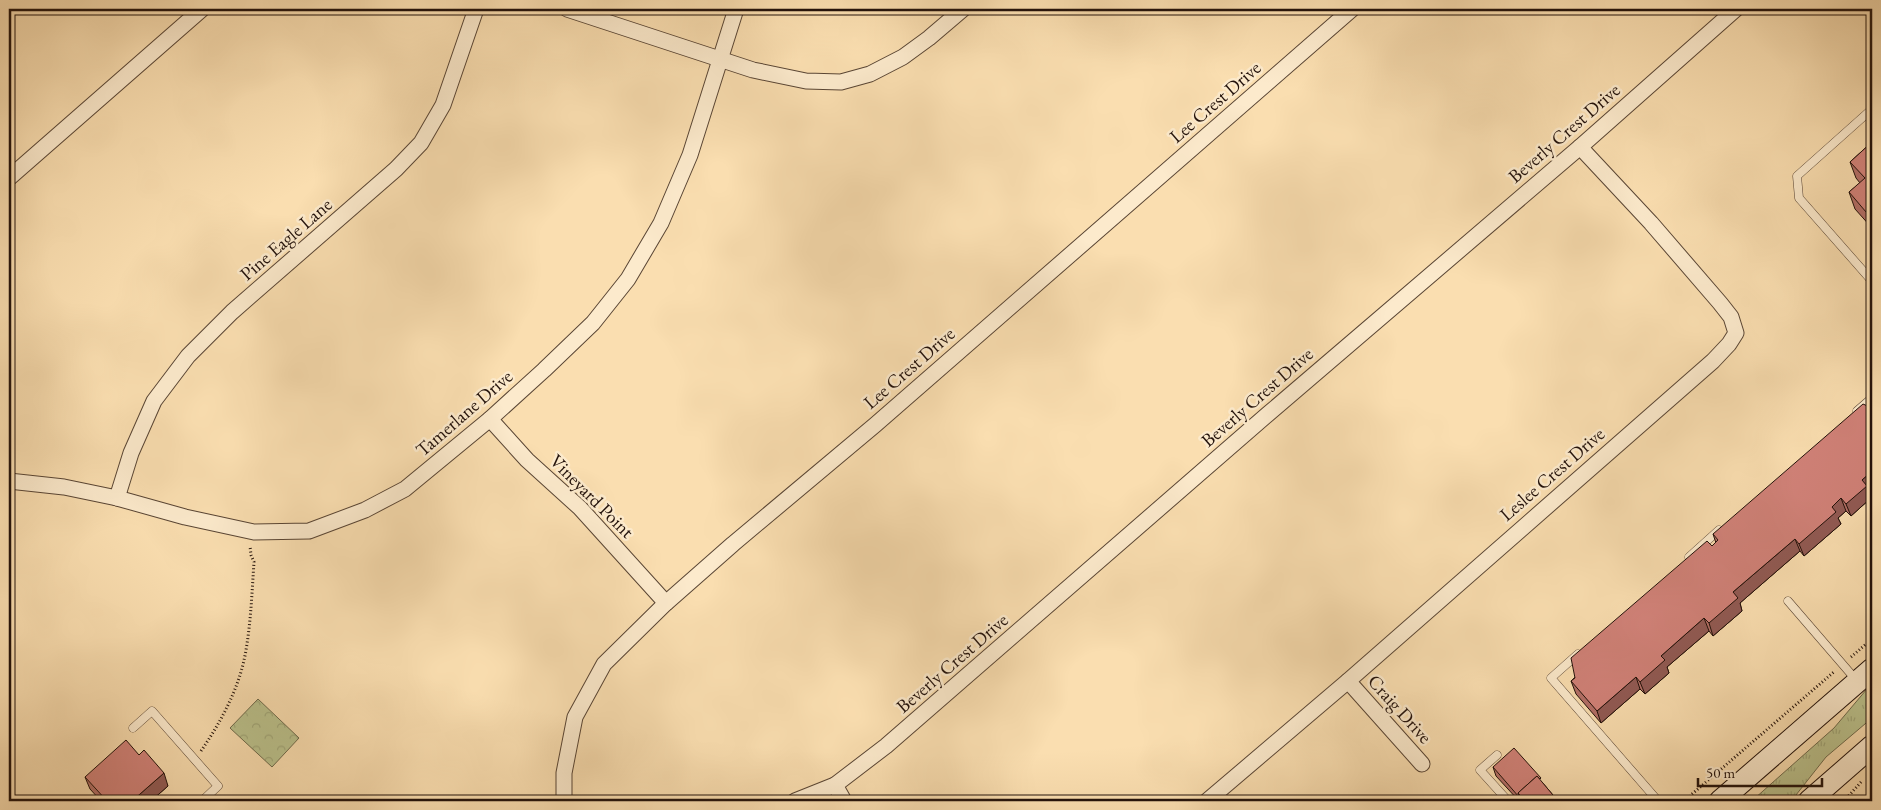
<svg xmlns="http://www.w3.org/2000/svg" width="1881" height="810" font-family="'EB Garamond',serif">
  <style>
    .grass { fill: url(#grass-tufts); stroke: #6f6a4c }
    .forest { fill: url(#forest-crowns); stroke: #6f6a4c }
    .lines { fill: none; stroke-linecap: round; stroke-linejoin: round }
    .lane-casing { stroke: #594534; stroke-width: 9 }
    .street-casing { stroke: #594534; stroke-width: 17 }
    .secondary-casing { stroke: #23120b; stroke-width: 23 }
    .path { stroke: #23120b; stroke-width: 3; stroke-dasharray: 1 2.5; stroke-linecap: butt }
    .lane { stroke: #fceacc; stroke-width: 8 }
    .street { stroke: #fceacc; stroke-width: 15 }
    .secondary { stroke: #fceacc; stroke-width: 21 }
    .wall { fill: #b47068; stroke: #23120b }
    .shaded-wall { fill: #925b55; stroke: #23120b }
    .building { fill: #d18279; stroke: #23120b }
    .labels { text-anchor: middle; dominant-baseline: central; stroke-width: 5; stroke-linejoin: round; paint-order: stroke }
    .street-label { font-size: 19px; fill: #23120b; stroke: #fceacc }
  </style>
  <defs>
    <pattern id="grass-tufts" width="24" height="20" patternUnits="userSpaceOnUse" patternTransform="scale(1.25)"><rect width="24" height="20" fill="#bbc28d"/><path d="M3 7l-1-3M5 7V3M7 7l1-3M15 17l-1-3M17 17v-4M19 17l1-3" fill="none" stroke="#a0a678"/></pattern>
    <pattern id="forest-crowns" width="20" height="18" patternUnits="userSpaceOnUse" patternTransform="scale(1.25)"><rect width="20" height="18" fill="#bbc28d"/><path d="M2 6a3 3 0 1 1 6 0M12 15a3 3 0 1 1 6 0" fill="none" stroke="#a0a678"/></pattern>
  </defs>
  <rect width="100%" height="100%" fill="#fadeb0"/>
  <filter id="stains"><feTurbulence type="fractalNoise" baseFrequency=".004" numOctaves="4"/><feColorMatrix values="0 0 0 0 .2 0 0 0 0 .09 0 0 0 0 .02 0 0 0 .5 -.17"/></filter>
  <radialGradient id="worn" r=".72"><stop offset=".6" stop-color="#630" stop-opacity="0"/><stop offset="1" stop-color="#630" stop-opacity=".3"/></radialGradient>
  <path class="grass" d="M 1872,683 L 1872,718 L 1826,757 L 1792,800 L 1756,801 L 1754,799 L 1834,728 Z"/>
  <path class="forest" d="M 258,699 L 299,738 L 272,767 L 230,728 Z"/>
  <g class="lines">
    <g class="lane-casing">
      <g id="lane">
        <path d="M 1872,109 L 1797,176 L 1799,198 L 1872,281"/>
        <path d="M 1857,411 L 1872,398"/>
        <path d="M 1689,557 L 1719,530"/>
        <path d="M 1788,601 L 1857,681"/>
        <path d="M 1578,654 L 1551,678 L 1658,801"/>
        <path d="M 133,728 L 152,711 L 218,786 L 202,801"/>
        <path d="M 1497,755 L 1480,770 L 1508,801"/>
      </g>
    </g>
    <g class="street-casing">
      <g id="street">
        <path d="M 567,9 L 753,70 L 806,81 L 841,82 L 870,74 L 903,57 L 929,38 L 963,9"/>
        <path d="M 9,178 L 202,9"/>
        <path d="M 490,419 L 527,460 L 580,508 L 666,603"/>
        <path d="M 9,481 L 64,487 L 117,498 L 185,517 L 254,532 L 309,531 L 365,510 L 405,489 L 490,419 L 544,370 L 593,323 L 628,279 L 661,223 L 690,155 L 736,9"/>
        <path d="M 117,498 L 131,453 L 154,401 L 188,356 L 232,312 L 396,169 L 421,143 L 443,105 L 476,9"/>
        <path d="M 1348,681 L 1422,764"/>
        <path d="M 835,785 L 844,801"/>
        <path d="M 564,801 L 564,773 L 575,717 L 604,664 L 666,603 L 733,544 L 875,425 L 1352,9"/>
        <path d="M 795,801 L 835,785 L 886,746 L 1268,414 L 1580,147 L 1736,9"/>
        <path d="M 1207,801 L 1348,681 L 1713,361 L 1729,344 L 1736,333 L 1731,317 L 1720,303 L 1651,223 L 1580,147"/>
      </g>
    </g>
    <g class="secondary-casing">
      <g id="secondary">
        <path d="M 1720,801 L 1872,669"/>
        <path d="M 1809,801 L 1872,746"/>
      </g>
    </g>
    <g class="path">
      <path d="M 1851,657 L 1872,639"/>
      <path d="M 201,751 C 222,720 240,687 246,650 C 251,621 252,591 254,562 L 251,555 L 250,546"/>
      <path d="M 9,792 L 22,801"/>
      <path d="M 1684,801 L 1835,671"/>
      <path d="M 1844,801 L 1862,781"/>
    </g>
    <use href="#lane" class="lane"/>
    <use href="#street" class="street"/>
    <use href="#secondary" class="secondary"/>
  </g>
  <g class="wall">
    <path d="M 1872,142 L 1872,228 L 1855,209 L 1849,192 L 1860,183 L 1856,178 L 1850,162 Z"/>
    <path d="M 1869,491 L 1871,498 L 1851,516 L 1846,511 L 1838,518 L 1841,524 L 1804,556 L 1800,551 L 1740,603 L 1742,611 L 1713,636 L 1709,631 L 1667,667 L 1669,673 L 1645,694 L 1640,689 L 1601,723 L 1576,694 L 1571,681 L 1716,543 L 1713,534 Z"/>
    <path d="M 139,755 L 168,786 L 151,801 L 101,801 L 90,789 L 85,777 Z"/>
    <path d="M 1493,767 L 1542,782 L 1558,801 L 1519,801 L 1496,776 Z"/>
  </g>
  <g class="shaded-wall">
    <path d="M 1872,471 L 1872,488 L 1869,491 L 1871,498 L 1851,516 L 1846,504 L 1862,480 Z"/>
    <path d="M 1841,498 L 1846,511 L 1838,518 L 1841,524 L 1804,556 L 1799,544 L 1832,507 Z"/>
    <path d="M 1795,539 L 1800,551 L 1740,603 L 1742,611 L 1713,636 L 1709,623 L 1733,592 Z"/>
    <path d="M 1704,618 L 1709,631 L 1667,667 L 1669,673 L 1645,694 L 1640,682 L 1661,656 Z"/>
    <path d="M 1636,677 L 1640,689 L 1601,723 L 1597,711 Z"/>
    <path d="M 164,773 L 168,786 L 151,801 L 132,801 Z"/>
  </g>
  <g class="building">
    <path d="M 1872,142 L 1872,219 L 1849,192 L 1865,178 L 1850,162 Z"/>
    <path d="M 1863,404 L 1872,408 L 1872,471 L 1862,480 L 1867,486 L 1846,504 L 1841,498 L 1832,507 L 1836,512 L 1799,544 L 1795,539 L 1733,592 L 1738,598 L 1709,623 L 1704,618 L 1661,656 L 1665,660 L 1640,682 L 1636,677 L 1597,711 L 1571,681 L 1575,678 L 1571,658 L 1707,541 L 1712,546 L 1718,540 L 1713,534 Z"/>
    <path d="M 126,740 L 139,755 L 144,750 L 164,773 L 132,801 L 107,801 L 85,777 Z"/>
    <path d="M 1514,748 L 1541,778 L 1540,779 L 1537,776 L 1518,793 L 1519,797 L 1493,767 Z"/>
    <path d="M 1537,776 L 1558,801 L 1525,801 L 1518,793 Z"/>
  </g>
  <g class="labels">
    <g class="street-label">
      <text transform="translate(1215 102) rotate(-41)">Lee Crest Drive</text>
      <text transform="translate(1564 133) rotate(-41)">Beverly Crest Drive</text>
      <text transform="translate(286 239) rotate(-41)">Pine Eagle Lane</text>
      <text transform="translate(909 368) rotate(-41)">Lee Crest Drive</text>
      <text transform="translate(1257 397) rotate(-41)">Beverly Crest Drive</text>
      <text transform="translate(464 413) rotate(-41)">Tamerlane Drive</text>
      <text transform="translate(1552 474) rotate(-41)">Leslee Crest Drive</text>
      <text transform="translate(592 496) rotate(45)">Vineyard Point</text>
      <text transform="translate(952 663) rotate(-41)">Beverly Crest Drive</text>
      <text transform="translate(1400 709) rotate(48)">Craig Drive</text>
    </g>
  </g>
  <rect width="1881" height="810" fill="none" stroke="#fadeb0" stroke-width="30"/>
  <rect x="10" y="10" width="1861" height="790" fill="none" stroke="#23120b" stroke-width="2.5"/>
  <rect x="15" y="15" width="1851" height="780" fill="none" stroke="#23120b"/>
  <path d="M1698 778v8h124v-8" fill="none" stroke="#23120b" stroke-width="2.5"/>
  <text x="1706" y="778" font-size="15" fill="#23120b" stroke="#fceacc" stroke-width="4" paint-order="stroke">50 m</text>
  <rect width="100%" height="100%" filter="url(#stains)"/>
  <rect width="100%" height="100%" fill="url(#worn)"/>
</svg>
